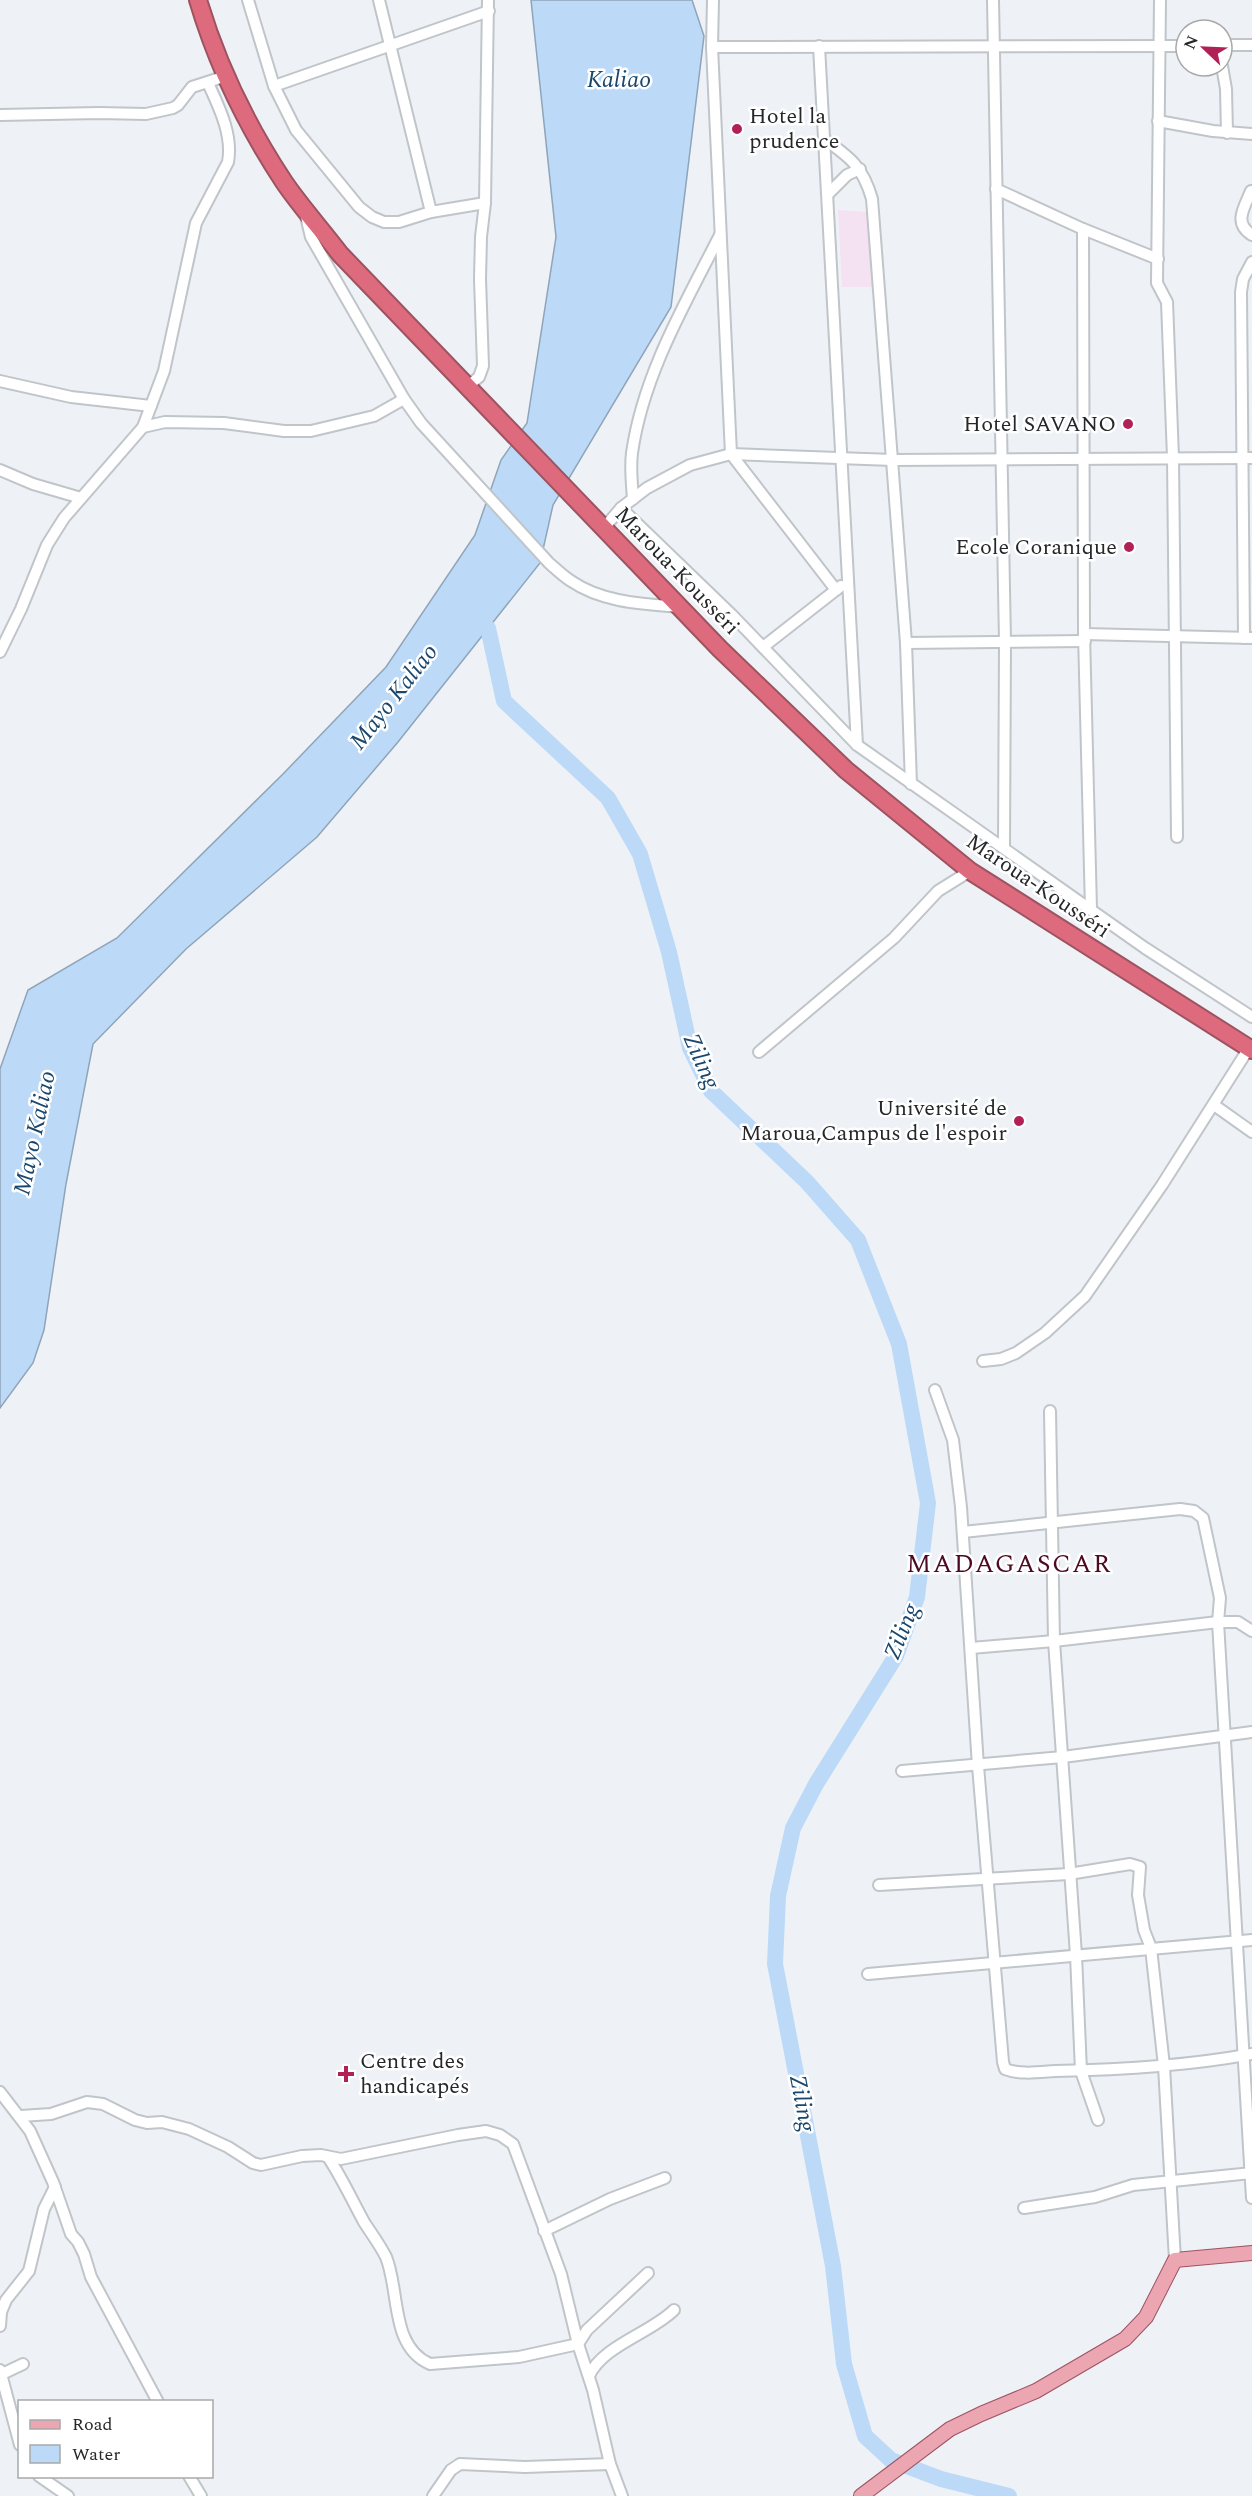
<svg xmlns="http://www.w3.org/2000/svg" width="1252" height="2496" font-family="Spectral,serif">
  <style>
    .commercial { fill: #f4e1f1 }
    .water { fill: #bcdaf7; stroke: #8fa4b9; stroke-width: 1.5 }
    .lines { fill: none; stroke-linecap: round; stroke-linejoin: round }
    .river { stroke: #bcdaf7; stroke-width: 16 }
    .minor-casing { stroke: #c0c5c9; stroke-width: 14 }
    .major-casing { stroke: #9d5360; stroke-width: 16 }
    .highway-casing { stroke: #9d5360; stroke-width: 20 }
    .minor { stroke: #fff; stroke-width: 10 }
    .major { stroke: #eba6b1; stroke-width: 14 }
    .highway { stroke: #dd6b7d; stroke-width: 16 }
    .poi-dot { fill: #b12156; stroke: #fff; stroke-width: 2 }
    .labels { text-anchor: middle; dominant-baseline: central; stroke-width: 5; stroke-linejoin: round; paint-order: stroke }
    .poi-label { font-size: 22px; fill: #262729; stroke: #fff; text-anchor: end }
    .street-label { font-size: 22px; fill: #262729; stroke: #fff }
    .water-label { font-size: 24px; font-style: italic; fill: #1a476d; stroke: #fff }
    .quarter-label { font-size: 26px; letter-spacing: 1.5px; fill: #4e0922; stroke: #fff }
  </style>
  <rect width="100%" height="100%" fill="#eef2f7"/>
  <path class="commercial" d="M 838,210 L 867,212 L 871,222 L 876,287 L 842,287 Z"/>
  <path class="water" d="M 531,0 L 692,0 L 704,36 L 671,307 L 553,505 L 540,563 L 398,742 L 317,837 L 186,949 L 93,1044 L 66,1184 L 44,1330 L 33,1363 L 0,1408 L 0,1069 L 28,990 L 117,938 L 283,774 L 386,667 L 475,535 L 501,460 L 527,423 L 556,237 Z"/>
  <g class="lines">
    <path class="river" d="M 488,628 L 504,701 L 608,798 L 640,854 L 669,952 L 690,1048 L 711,1091 L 807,1182 L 858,1240 L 899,1344 L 928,1503 L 917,1597 L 896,1656 L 816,1784 L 793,1828 L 778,1896 L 775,1964 L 833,2266 L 844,2364 L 865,2436 L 891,2460 L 941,2479 L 1009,2496"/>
    <g class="minor-casing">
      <g id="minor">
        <path d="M 248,0 L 274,86 L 296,130 L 359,207 L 372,217 L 384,222 L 399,222 L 431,212 L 485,203"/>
        <path d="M 379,0 L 431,212"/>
        <path d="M 713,0 L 712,47 L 731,454 L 836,590"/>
        <path d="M 993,0 L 1005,642 L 1004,847"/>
        <path d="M 1160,0 L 1157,283 L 1167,302 L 1173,457 L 1177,837"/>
        <path d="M 1222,45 L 1252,45"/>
        <path d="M 819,46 L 857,745"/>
        <path d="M 712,47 L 1186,46"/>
        <path d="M 1222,66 L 1226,89 L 1227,133"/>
        <path d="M 274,86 L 489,11"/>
        <path d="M 0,115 L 99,113 L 146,114 L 173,108 L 178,105 L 192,87 L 226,76"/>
        <path d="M 1158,121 L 1213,131 L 1252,134"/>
        <path d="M 824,139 C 850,157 863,167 872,199 L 906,643 L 911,784"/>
        <path d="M 996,189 L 1083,229 L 1158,259"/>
        <path d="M 1251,191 C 1244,208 1233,223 1252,235"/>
        <path d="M 828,194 L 847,175 L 860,169"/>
        <path d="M 305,212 L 311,237 L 404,399 L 421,423 L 549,563 C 556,569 563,576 571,581 C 603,603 645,604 682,607"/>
        <path d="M 1083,229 L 1084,634 L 1091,909"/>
        <path d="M 0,381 L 71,397 L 151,406"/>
        <path d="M 468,386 L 479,377 L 483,366 L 480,279 L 481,237 L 485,203 L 488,0"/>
        <path d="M 143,427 L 164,371 L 196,223 L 228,162 C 233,135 219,107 208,83"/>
        <path d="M 0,470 L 33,484 L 81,498"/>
        <path d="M 633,499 C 632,484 630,468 632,453 C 643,375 685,304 720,235"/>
        <path d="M 621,508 L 732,615 L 857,745 L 1145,948 L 1252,1017"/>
        <path d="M 604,528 L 621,508 L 647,488 L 690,465 L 731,454 L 893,460 L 1252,458"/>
        <path d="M 1084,634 L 1252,638"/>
        <path d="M 1244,638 L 1241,292 L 1243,279 L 1252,262"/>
        <path d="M 906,643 L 1085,641"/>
        <path d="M 763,647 L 841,586"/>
        <path d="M 0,652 L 21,609 L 47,545 L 64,518 L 143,427 L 165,422 L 224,423 L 284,431 L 311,431 L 374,416 L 404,399"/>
        <path d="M 759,1052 L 894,938 L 938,891 L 970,871"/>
        <path d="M 1214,1105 L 1252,1132"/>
        <path d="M 983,1361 L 1001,1359 L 1016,1353 L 1045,1333 L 1085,1296 L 1162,1185 L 1249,1048"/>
        <path d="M 935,1390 L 953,1440 L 961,1507 L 978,1766 L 1003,2062 L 1005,2069 C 1020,2075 1040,2072 1055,2071 C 1121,2070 1187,2066 1252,2054"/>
        <path d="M 1050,1411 L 1054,1641 L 1076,1955 L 1081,2071 L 1098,2120"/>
        <path d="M 963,1532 L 1180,1509 L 1194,1511 L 1203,1518 L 1220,1598 L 1218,1622 L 1252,2198"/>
        <path d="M 971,1648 L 1054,1641 L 1218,1622 L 1238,1622 L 1252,1631"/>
        <path d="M 902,1771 L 1063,1757 L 1252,1732"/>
        <path d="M 879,1885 L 1069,1874 L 1130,1864 L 1140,1867 L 1138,1895 L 1144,1930 L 1151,1948 L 1164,2066 L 1175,2260"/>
        <path d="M 868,1974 L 1252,1940"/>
        <path d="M 0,2092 L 30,2131 L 53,2182 L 71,2234 L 78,2242 L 84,2254 L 91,2277 L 158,2402"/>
        <path d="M 21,2116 L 51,2114 L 87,2102 L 103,2104 L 135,2120 L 147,2123 L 162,2122 L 189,2129 L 228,2147 L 253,2163 L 261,2165 L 302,2156 L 321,2155 L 341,2159 L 458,2135 L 486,2131 L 500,2135 L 513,2144 L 561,2274 L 578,2344 L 593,2390 L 610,2464 L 622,2496"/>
        <path d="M 328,2157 C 342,2178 352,2200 364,2222 C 371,2233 380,2245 386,2257 C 400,2291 390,2347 430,2364 L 519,2357 L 578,2344 L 587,2330 L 648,2273"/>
        <path d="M 1024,2208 L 1095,2197 L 1133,2185 L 1252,2173"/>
        <path d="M 544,2231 L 610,2199 L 665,2178"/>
        <path d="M 0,2326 L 1,2312 L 6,2300 L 29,2271 L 44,2209 L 55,2187"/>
        <path d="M 0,2370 L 20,2445"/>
        <path d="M 0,2375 L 23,2364"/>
        <path d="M 589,2376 C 602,2346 651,2333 674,2310"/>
        <path d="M 39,2476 L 68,2496"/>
        <path d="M 189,2476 L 201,2496"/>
        <path d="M 433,2496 L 451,2470 L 460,2464 L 525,2467 L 610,2464"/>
      </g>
    </g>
    <g class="major-casing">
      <path id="major" d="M 861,2496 L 950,2429 L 981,2414 L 1036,2391 L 1125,2339 L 1146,2317 L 1175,2260 L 1252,2253"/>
    </g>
    <g class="highway-casing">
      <path id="highway" d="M 198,0 C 217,64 247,126 284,182 C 301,207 322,230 340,254 L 720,649 L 846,770 L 970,871 L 1252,1050"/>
    </g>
    <use href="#minor" class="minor"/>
    <use href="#major" class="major"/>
    <use href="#highway" class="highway"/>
  </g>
  <g class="poi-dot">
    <circle cx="737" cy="129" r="6"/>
    <circle cx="1128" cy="424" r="6"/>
    <circle cx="1129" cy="547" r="6"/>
    <circle cx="1019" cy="1121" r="6"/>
    <path d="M343 2065h6v6h6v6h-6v6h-6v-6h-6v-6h6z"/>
  </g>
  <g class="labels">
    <g class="poi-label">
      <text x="749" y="116" text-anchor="start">Hotel la<tspan x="749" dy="25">prudence</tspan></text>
      <text x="1116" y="424">Hotel SAVANO</text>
      <text x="1117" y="547">Ecole Coranique</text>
      <text x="1007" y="1108">Université de<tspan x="1007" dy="25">Maroua,Campus de l'espoir</tspan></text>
      <text x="360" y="2061" text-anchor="start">Centre des<tspan x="360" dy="25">handicapés</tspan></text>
    </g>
    <g class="street-label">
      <text transform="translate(677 571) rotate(46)">Maroua-Kousséri</text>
      <text transform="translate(1038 886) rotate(34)">Maroua-Kousséri</text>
    </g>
    <g class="water-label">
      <text x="619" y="80">Kaliao</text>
      <text transform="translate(394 697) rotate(-52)">Mayo Kaliao</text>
      <text transform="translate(701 1061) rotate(66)">Ziling</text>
      <text transform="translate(35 1133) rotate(-78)">Mayo Kaliao</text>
      <text transform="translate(902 1632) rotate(-68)">Ziling</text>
      <text transform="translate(802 2103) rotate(79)">Ziling</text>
    </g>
    <g class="quarter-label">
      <text x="1009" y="1564">MADAGASCAR</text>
    </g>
  </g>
  <rect x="18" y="2400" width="195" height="78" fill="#ffffff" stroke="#a8a9a9" stroke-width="1.5"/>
  <rect x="30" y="2420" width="30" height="9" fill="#eba6b1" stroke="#a8a9a9" stroke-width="1.5"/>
  <text x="72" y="2430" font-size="18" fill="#262729">Road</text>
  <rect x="30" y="2445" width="30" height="18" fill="#bcdaf7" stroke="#a8a9a9" stroke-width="1.5"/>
  <text x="72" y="2460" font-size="18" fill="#262729">Water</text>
  <g transform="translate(1204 48) rotate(293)"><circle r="28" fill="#ffffff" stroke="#a8a9a9" stroke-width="1.5"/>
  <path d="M0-4.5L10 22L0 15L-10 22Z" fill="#b12156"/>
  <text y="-9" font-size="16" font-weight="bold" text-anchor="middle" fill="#262729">N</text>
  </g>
</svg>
